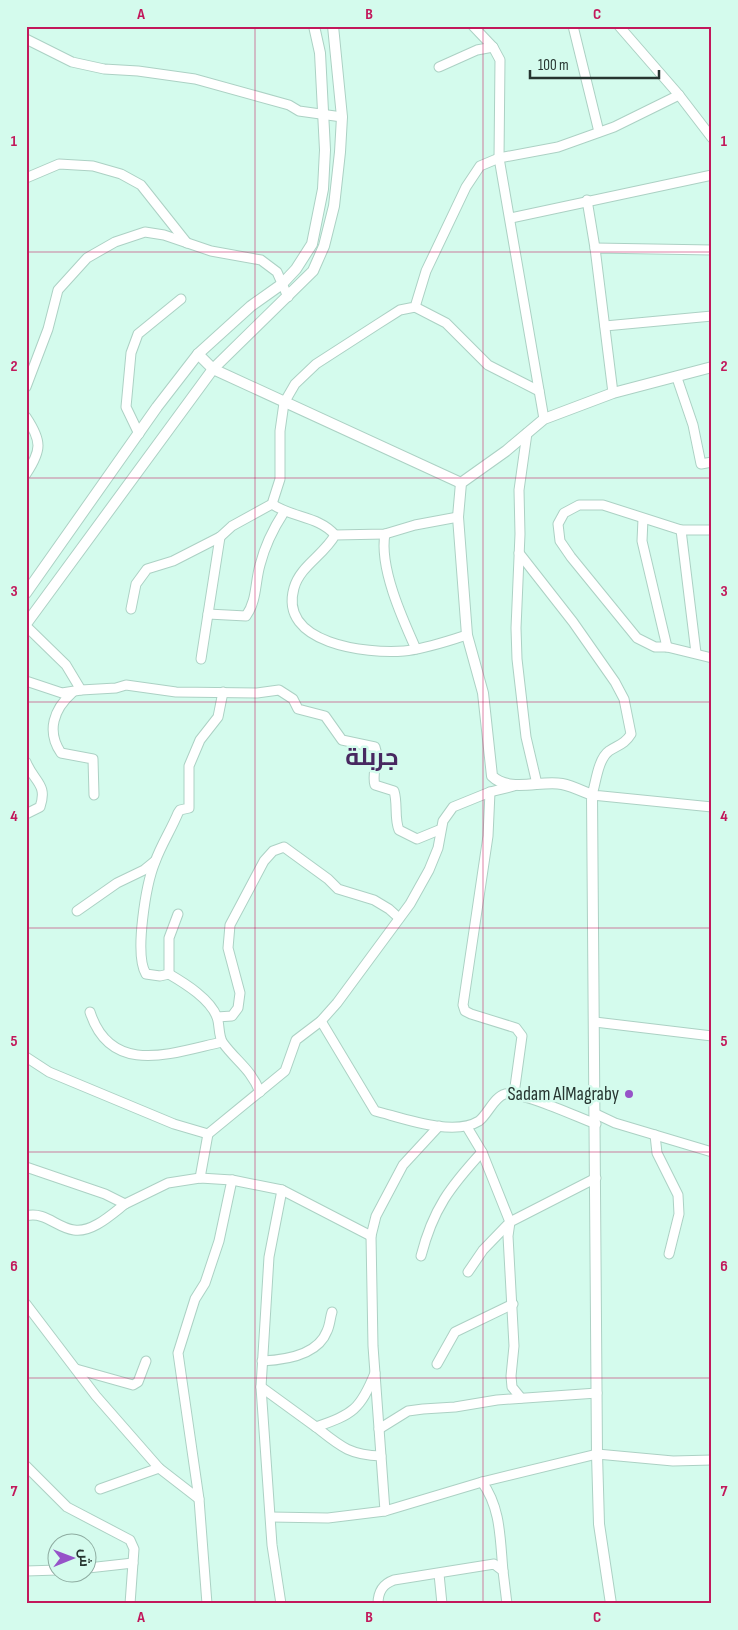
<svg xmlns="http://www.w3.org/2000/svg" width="738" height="1630" font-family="'Sofia Sans Condensed',Cairo,sans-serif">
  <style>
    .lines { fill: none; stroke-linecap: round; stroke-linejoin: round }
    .minor-casing { stroke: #acd1c4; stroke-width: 11 }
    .tertiary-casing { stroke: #acd1c4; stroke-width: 12 }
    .minor { stroke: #fff; stroke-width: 9 }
    .tertiary { stroke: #fff; stroke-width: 10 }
    .grid { fill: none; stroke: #c2185b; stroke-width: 1; stroke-opacity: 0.55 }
    .poi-dot { fill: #9653c8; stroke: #d4fbed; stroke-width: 2 }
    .labels { text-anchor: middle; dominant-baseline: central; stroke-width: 5; stroke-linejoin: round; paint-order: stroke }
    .poi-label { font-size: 19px; fill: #263530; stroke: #d4fbed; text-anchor: end }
    .district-label { font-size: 24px; font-weight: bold; fill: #482860; stroke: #d4fbed }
    .neatline { fill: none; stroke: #c2185b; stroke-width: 2 }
    .grid-label { font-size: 16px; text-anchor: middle; font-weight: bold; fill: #c2185b }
  </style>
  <rect width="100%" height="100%" fill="#d4fbed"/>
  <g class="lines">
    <g class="minor-casing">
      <g id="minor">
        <path d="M 473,26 L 493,47 L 500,60 L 499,158 L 544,419"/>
        <path d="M 573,26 L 599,132"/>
        <path d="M 619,26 L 679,95 L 712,138"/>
        <path d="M 26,39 L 72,62 L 104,69 L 138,71 L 195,79 L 289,105 L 299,111 L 342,117"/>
        <path d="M 439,67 L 477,50 L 493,47"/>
        <path d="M 26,178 L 59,164 L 93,166 L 121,174 L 141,185 L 187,243"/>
        <path d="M 587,200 L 595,248"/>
        <path d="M 511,218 L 712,175"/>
        <path d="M 415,307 L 446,323 L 488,365 L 539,391"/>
        <path d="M 605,326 L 712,316"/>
        <path d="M 677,378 L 693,425 L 701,464 L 712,462"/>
        <path d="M 26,387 L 48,329 L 58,290 L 87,258 L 115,242 L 145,232 L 164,235 L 211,251 L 261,260 L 277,272 L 288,297"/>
        <path d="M 613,393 L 595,248 L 712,250"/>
        <path d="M 26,417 C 42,441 42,450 26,474"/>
        <path d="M 527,433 L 519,490 L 520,534 L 516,628 L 517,659 L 526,737 L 537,784"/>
        <path d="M 139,434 L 126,407 L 131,353 L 138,334 L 181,299"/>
        <path d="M 272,504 C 292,518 319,516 335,535"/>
        <path d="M 458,517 L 415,525 L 385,534 L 335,535 C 324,555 300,566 294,588 C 278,644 367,654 404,651 C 425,649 447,641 467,635"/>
        <path d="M 643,519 L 642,541 L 667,647"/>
        <path d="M 681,530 L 603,505 L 579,505 L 564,513 L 558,524 L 560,541 L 571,557 L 637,638 L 655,647 L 667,647 L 712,658"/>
        <path d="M 385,534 C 379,567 402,618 416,649"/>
        <path d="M 519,553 L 573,622 L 615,682 L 624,699 L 631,734 C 625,744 618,745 609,751 C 598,759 596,782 592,795 L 712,807"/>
        <path d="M 131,609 L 136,584 L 147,569 L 173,561 L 220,537 L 232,526 L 272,504 L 280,479 L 280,431 L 284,403 L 295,384 L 316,364 L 378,324 L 400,310 L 415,307 L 426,271 L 466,187 L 480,166 L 499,158 L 558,147 L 614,127 L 679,95"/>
        <path d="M 208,614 L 246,616 C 257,601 255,582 260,565 C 265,545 273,529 284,512"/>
        <path d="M 26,626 L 66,665 L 81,690"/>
        <path d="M 696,653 L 681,530 L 712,530"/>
        <path d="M 201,659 L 220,537"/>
        <path d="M 26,681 L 62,693 L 81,690 L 116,688 L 126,685 L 176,692 L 257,693 L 279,690 L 293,699 L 298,709 L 325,716 L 342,740 L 375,747 C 380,760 371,773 375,785 L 394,791 C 398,804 394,818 399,830 L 417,839 L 439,830"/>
        <path d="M 223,692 L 218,717 L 200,740 L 189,766 L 189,808 L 180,810 L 178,813 C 171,830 161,845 155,862 C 146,884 134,955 146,974 L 160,976 L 169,974 C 186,984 210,999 217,1017 C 220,1025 218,1036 223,1043 C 237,1062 250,1068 260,1092"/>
        <path d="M 72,693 C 54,709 46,731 61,753 L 93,759 L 94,795"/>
        <path d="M 26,762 C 34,782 48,784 40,807 L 26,814"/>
        <path d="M 490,792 L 488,836 L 463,1005 L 465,1011 L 471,1014 L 516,1028 L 522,1036 L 514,1094"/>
        <path d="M 77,911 L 117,883 L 144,870 L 155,861"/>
        <path d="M 169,974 L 169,938 L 178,914"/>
        <path d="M 90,1012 C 111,1077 172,1053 222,1042"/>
        <path d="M 217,1017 L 232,1016 L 238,1008 L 240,993 L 228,948 L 230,925 L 264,861 L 273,851 L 284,847 L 328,879 L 338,889 L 374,900 L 389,909 L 399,918"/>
        <path d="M 321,1021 L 375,1111 C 403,1118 453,1137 479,1121 C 488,1114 494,1097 505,1094 C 522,1091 577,1117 596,1124"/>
        <path d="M 595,1022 L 712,1036"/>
        <path d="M 26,1057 L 49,1072 L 174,1124 L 208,1134 L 285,1071 L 296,1040 L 321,1021 L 337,1003 L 410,904 L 429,870 L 438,848 L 443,821 L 453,807 L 490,792 L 514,786"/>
        <path d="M 596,1114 L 615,1123 L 712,1152"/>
        <path d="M 467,1127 L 482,1152 L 510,1222 L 483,1250 L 468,1272"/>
        <path d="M 655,1135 L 657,1153 L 678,1195 L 679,1214 L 669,1254"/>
        <path d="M 26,1167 L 105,1194 L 125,1204 L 168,1183 L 200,1178 L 232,1180 L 282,1190 L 371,1236"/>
        <path d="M 200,1178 L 208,1134"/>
        <path d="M 26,1216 C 45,1211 57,1228 74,1230 C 92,1233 112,1214 125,1204"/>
        <path d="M 421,1256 C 433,1209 450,1187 482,1152"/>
        <path d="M 26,1304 L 96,1396 L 159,1468 L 199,1499"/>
        <path d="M 262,1361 C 284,1360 318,1355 327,1331 C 330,1325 330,1318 332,1312"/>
        <path d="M 437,1364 L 455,1332 L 513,1304"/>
        <path d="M 76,1369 L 133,1385 L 138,1382 L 146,1361"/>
        <path d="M 261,1387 L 316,1427 C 353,1414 360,1410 375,1373"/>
        <path d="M 521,1398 L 512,1387 L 511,1376 L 514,1346 L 508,1236 L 510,1222 L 596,1178"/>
        <path d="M 316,1427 C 340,1446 349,1455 381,1456"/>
        <path d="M 379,1429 L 408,1411 L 423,1409 L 455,1407 L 497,1400 L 597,1393"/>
        <path d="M 26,1466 L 67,1507 L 130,1540 L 134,1549 L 130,1604"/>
        <path d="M 482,1482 C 501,1508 500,1539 503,1571"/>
        <path d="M 100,1489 L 159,1468"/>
        <path d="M 385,1511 L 373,1346 L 371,1236 L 376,1216 L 403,1165 L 439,1126"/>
        <path d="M 271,1517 L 328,1518 L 385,1511 L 482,1482 L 597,1454 L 673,1461 L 712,1460"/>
        <path d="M 88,1568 L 133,1563"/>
        <path d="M 26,1571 L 58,1570"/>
        <path d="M 439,1574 L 442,1604"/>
        <path d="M 207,1604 L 199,1499 L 178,1353 L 195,1299 L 205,1283 L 219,1241 L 232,1180"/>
        <path d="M 281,1604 L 272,1545 L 261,1387 L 269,1257 L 282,1190"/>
        <path d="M 378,1604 C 378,1591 383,1584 394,1580 L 494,1564 L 503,1571 L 507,1604"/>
      </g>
    </g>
    <g class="tertiary-casing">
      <g id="tertiary">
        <path d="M 198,354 L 213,369 L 461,483"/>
        <path d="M 26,593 L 157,407 L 198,354 L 251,306 L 282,284 L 296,269 L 312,244 L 323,189 L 325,150 L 320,53 L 314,26"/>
        <path d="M 26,624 L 213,369 L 313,271 L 324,246 L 334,206 L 340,152 L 342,117 L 333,26"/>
        <path d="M 611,1604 L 599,1524 L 597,1454 L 592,795 C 582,791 572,786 562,784 C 541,780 509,793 492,776 L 483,693 L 467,635 L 458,517 L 461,483 L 506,451 L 544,419 L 613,393 L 712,367"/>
      </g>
    </g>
    <use href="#minor" class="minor"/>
    <use href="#tertiary" class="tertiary"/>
  </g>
  <path class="grid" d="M 255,26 L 255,1604M 483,26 L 483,1604M 26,252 L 712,252M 26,478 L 712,478M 26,702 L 712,702M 26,928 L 712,928M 26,1152 L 712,1152M 26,1378 L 712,1378"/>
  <circle class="poi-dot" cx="629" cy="1094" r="5"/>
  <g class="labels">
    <g class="poi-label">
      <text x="619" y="1094">Sadam AlMagraby</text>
    </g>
    <g class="district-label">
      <text x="372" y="757">جربلة</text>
    </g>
  </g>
  <rect width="738" height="1630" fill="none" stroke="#d4fbed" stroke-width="55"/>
  <g transform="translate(72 1558) rotate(89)"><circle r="24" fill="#d4fbed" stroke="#8eaca1"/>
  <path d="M0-4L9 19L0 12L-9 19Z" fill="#9653c8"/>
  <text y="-8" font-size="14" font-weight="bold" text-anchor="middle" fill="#263530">ش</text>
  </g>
  <path d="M530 70v8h129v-8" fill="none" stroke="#263530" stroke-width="2.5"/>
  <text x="538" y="70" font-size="15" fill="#263530" stroke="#d4fbed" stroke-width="4" paint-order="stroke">100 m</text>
  <rect x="28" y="28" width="682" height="1574" class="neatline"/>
  <g class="grid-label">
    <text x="141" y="19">A</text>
    <text x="369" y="19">B</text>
    <text x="597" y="19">C</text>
    <text x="14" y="146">1</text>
    <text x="724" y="146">1</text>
    <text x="14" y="371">2</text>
    <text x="724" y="371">2</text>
    <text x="14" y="596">3</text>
    <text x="724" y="596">3</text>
    <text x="14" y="821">4</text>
    <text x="724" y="821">4</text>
    <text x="14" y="1046">5</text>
    <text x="724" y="1046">5</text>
    <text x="14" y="1271">6</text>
    <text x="724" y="1271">6</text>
    <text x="14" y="1496">7</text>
    <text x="724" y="1496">7</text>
    <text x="141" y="1622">A</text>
    <text x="369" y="1622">B</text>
    <text x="597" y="1622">C</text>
  </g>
</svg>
